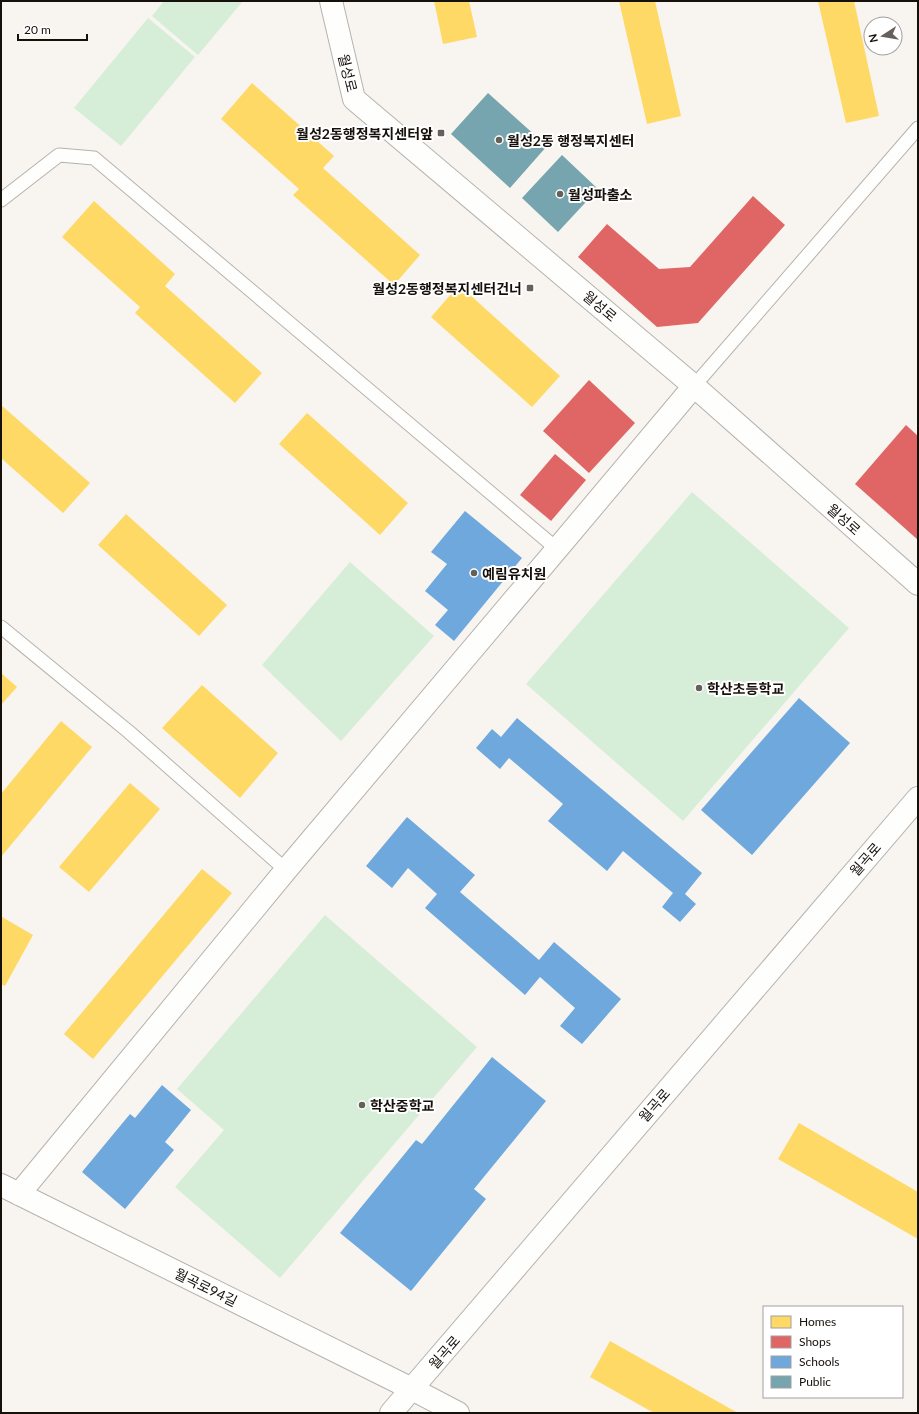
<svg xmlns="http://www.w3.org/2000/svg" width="919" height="1414" font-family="Lato,'Noto Sans KR',sans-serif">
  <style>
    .green { fill: #d6eed8 }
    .homes { fill: #ffd966 }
    .shops { fill: #e06666 }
    .schools { fill: #6fa8dc }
    .public { fill: #76a5af }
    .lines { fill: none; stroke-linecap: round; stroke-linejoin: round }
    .lane-casing { stroke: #b7b2ad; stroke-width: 15 }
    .street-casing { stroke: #b7b2ad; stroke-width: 24 }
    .secondary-casing { stroke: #b7b2ad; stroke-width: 24 }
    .lane { stroke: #fefefd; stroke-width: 13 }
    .street { stroke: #fefefd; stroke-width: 22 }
    .secondary { stroke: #fefefd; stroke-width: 22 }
    .poi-dot { fill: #65605a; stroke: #fff; stroke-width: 1.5 }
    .labels { text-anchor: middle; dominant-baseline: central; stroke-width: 4; stroke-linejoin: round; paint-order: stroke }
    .street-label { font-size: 14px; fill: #16100a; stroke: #fff }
    .poi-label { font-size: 14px; font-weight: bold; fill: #16100a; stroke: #fff; text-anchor: start }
  </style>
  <rect width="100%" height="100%" fill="#f8f5f0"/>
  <g class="green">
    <path d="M 164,1 L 243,1 L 198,55 L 152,16 Z"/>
    <path d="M 148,18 L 195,57 L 121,146 L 74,108 Z"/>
    <path d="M 692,492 L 849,628 L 683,821 L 526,684 Z"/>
    <path d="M 350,562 L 434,636 L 341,741 L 262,665 Z"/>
    <path d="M 325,915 L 477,1047 L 280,1278 L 175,1187 L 224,1130 L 177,1089 Z"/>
  </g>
  <g class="homes">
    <path d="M 434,1 L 469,1 L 477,37 L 443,44 Z"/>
    <path d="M 619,1 L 655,1 L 681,116 L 647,124 Z"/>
    <path d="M 818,1 L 854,1 L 879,116 L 846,123 Z"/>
    <path d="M 252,83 L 334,156 L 323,168 L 420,255 L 394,285 L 293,195 L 299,189 L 221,119 Z"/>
    <path d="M 94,201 L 175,274 L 165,286 L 262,373 L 235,403 L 135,313 L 140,307 L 62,237 Z"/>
    <path d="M 459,285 L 560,376 L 532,407 L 431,317 Z"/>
    <path d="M 1,405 L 90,483 L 63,513 L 1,458 Z"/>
    <path d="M 307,413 L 408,503 L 380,535 L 279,444 Z"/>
    <path d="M 126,514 L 227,605 L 199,636 L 98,545 Z"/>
    <path d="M 1,673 L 17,687 L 1,705 Z"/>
    <path d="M 202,685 L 278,753 L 240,798 L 162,728 Z"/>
    <path d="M 61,721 L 92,747 L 1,857 L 1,794 Z"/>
    <path d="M 130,783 L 160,809 L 89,892 L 59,867 Z"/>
    <path d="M 202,869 L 232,893 L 93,1059 L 64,1034 Z"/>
    <path d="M 2,917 L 33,935 L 5,986 L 1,984 L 1,919 Z"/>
    <path d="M 799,1123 L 918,1192 L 918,1239 L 778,1159 Z"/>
    <path d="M 610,1341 L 738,1413 L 654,1413 L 590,1377 Z"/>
  </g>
  <g class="shops">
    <path d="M 753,196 L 785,225 L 698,323 L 657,327 L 578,257 L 607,224 L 659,269 L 690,267 Z"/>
    <path d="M 589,380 L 635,423 L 589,473 L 543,431 Z"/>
    <path d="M 906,425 L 918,436 L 918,540 L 855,484 Z"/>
    <path d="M 555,454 L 586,480 L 551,521 L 520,495 Z"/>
  </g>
  <g class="schools">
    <path d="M 465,511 L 522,558 L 454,641 L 435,625 L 448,610 L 425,591 L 447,564 L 431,552 Z"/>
    <path d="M 799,698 L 850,743 L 752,855 L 701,810 Z"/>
    <path d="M 517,718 L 702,873 L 685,894 L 696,904 L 680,922 L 662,907 L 673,893 L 623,851 L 607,871 L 548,821 L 563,804 L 509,758 L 500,769 L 476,748 L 492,729 L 501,737 Z"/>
    <path d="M 407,817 L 475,875 L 460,892 L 539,960 L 554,942 L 621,999 L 582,1044 L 560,1026 L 575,1008 L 540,977 L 525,995 L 425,908 L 437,894 L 408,868 L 392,888 L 366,866 Z"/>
    <path d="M 492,1057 L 546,1101 L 474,1189 L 486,1199 L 411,1291 L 340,1233 L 416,1140 L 422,1144 Z"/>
    <path d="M 162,1085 L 191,1110 L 165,1142 L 174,1150 L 125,1209 L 82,1172 L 130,1114 L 135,1118 Z"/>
  </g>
  <g class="public">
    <path d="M 488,93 L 547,146 L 510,188 L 451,134 Z"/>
    <path d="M 562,155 L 598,189 L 558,232 L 522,198 Z"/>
  </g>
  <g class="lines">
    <g class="lane-casing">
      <g id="lane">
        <path d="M 1,200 L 59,155 L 94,158 L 557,549"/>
        <path d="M 694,386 L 918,128"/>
        <path d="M 1,627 L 129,732 L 286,870"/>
      </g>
    </g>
    <g class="street-casing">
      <g id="street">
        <path d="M 19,1194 L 286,870 L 557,549 L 694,386"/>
        <path d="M 412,1389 L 458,1413"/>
      </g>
    </g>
    <g class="secondary-casing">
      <g id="secondary">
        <path d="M 331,1 L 354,99 L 694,386 L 918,584"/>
        <path d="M 1,1185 L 412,1389"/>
        <path d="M 391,1413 L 918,798"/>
      </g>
    </g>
    <use href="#lane" class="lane"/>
    <use href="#street" class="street"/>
    <use href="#secondary" class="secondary"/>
  </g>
  <g class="poi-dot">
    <rect x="437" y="129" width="8" height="8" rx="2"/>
    <circle cx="499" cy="140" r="4"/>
    <circle cx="560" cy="194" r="4"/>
    <rect x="526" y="284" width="8" height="8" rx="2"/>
    <circle cx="474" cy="573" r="4"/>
    <circle cx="699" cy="688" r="4"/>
    <circle cx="362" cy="1105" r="4"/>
  </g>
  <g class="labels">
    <g class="street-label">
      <text transform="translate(348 73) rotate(76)">월성로</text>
      <text transform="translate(600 306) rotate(40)">월성로</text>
      <text transform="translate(844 519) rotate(41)">월성로</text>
      <text transform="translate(865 859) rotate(-49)">월곡로</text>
      <text transform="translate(654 1105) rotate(-49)">월곡로</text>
      <text transform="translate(206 1287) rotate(26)">월곡로94길</text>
      <text transform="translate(444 1352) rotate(-49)">월곡로</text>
    </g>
    <g class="poi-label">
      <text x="433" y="133" text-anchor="end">월성2동행정복지센터앞</text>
      <text x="507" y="140">월성2동 행정복지센터</text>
      <text x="568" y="194">월성파출소</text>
      <text x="522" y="288" text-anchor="end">월성2동행정복지센터건너</text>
      <text x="482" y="573">예림유치원</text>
      <text x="707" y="688">학산초등학교</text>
      <text x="370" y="1105">학산중학교</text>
    </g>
  </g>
  <rect width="919" height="1414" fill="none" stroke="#16100a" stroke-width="4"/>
  <rect x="763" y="1306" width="140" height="92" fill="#ffffff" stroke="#a29f9d"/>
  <rect x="771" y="1316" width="20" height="12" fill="#ffd966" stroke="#a29f9d"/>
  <text x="799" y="1326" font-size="12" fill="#16100a">Homes</text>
  <rect x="771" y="1336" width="20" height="12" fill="#e06666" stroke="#a29f9d"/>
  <text x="799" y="1346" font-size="12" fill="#16100a">Shops</text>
  <rect x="771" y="1356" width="20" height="12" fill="#6fa8dc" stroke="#a29f9d"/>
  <text x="799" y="1366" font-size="12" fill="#16100a">Schools</text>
  <rect x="771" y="1376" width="20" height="12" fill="#76a5af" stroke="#a29f9d"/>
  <text x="799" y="1386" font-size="12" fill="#16100a">Public</text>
  <g transform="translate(883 36) rotate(258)"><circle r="19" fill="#ffffff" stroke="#a29f9d"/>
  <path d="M0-3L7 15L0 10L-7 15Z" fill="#65605a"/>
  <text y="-6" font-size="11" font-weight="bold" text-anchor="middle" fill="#16100a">N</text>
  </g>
  <path d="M18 34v6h69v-6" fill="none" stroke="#16100a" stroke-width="2"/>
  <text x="24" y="34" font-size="12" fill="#16100a" stroke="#ffffff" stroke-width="3" paint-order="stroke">20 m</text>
</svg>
